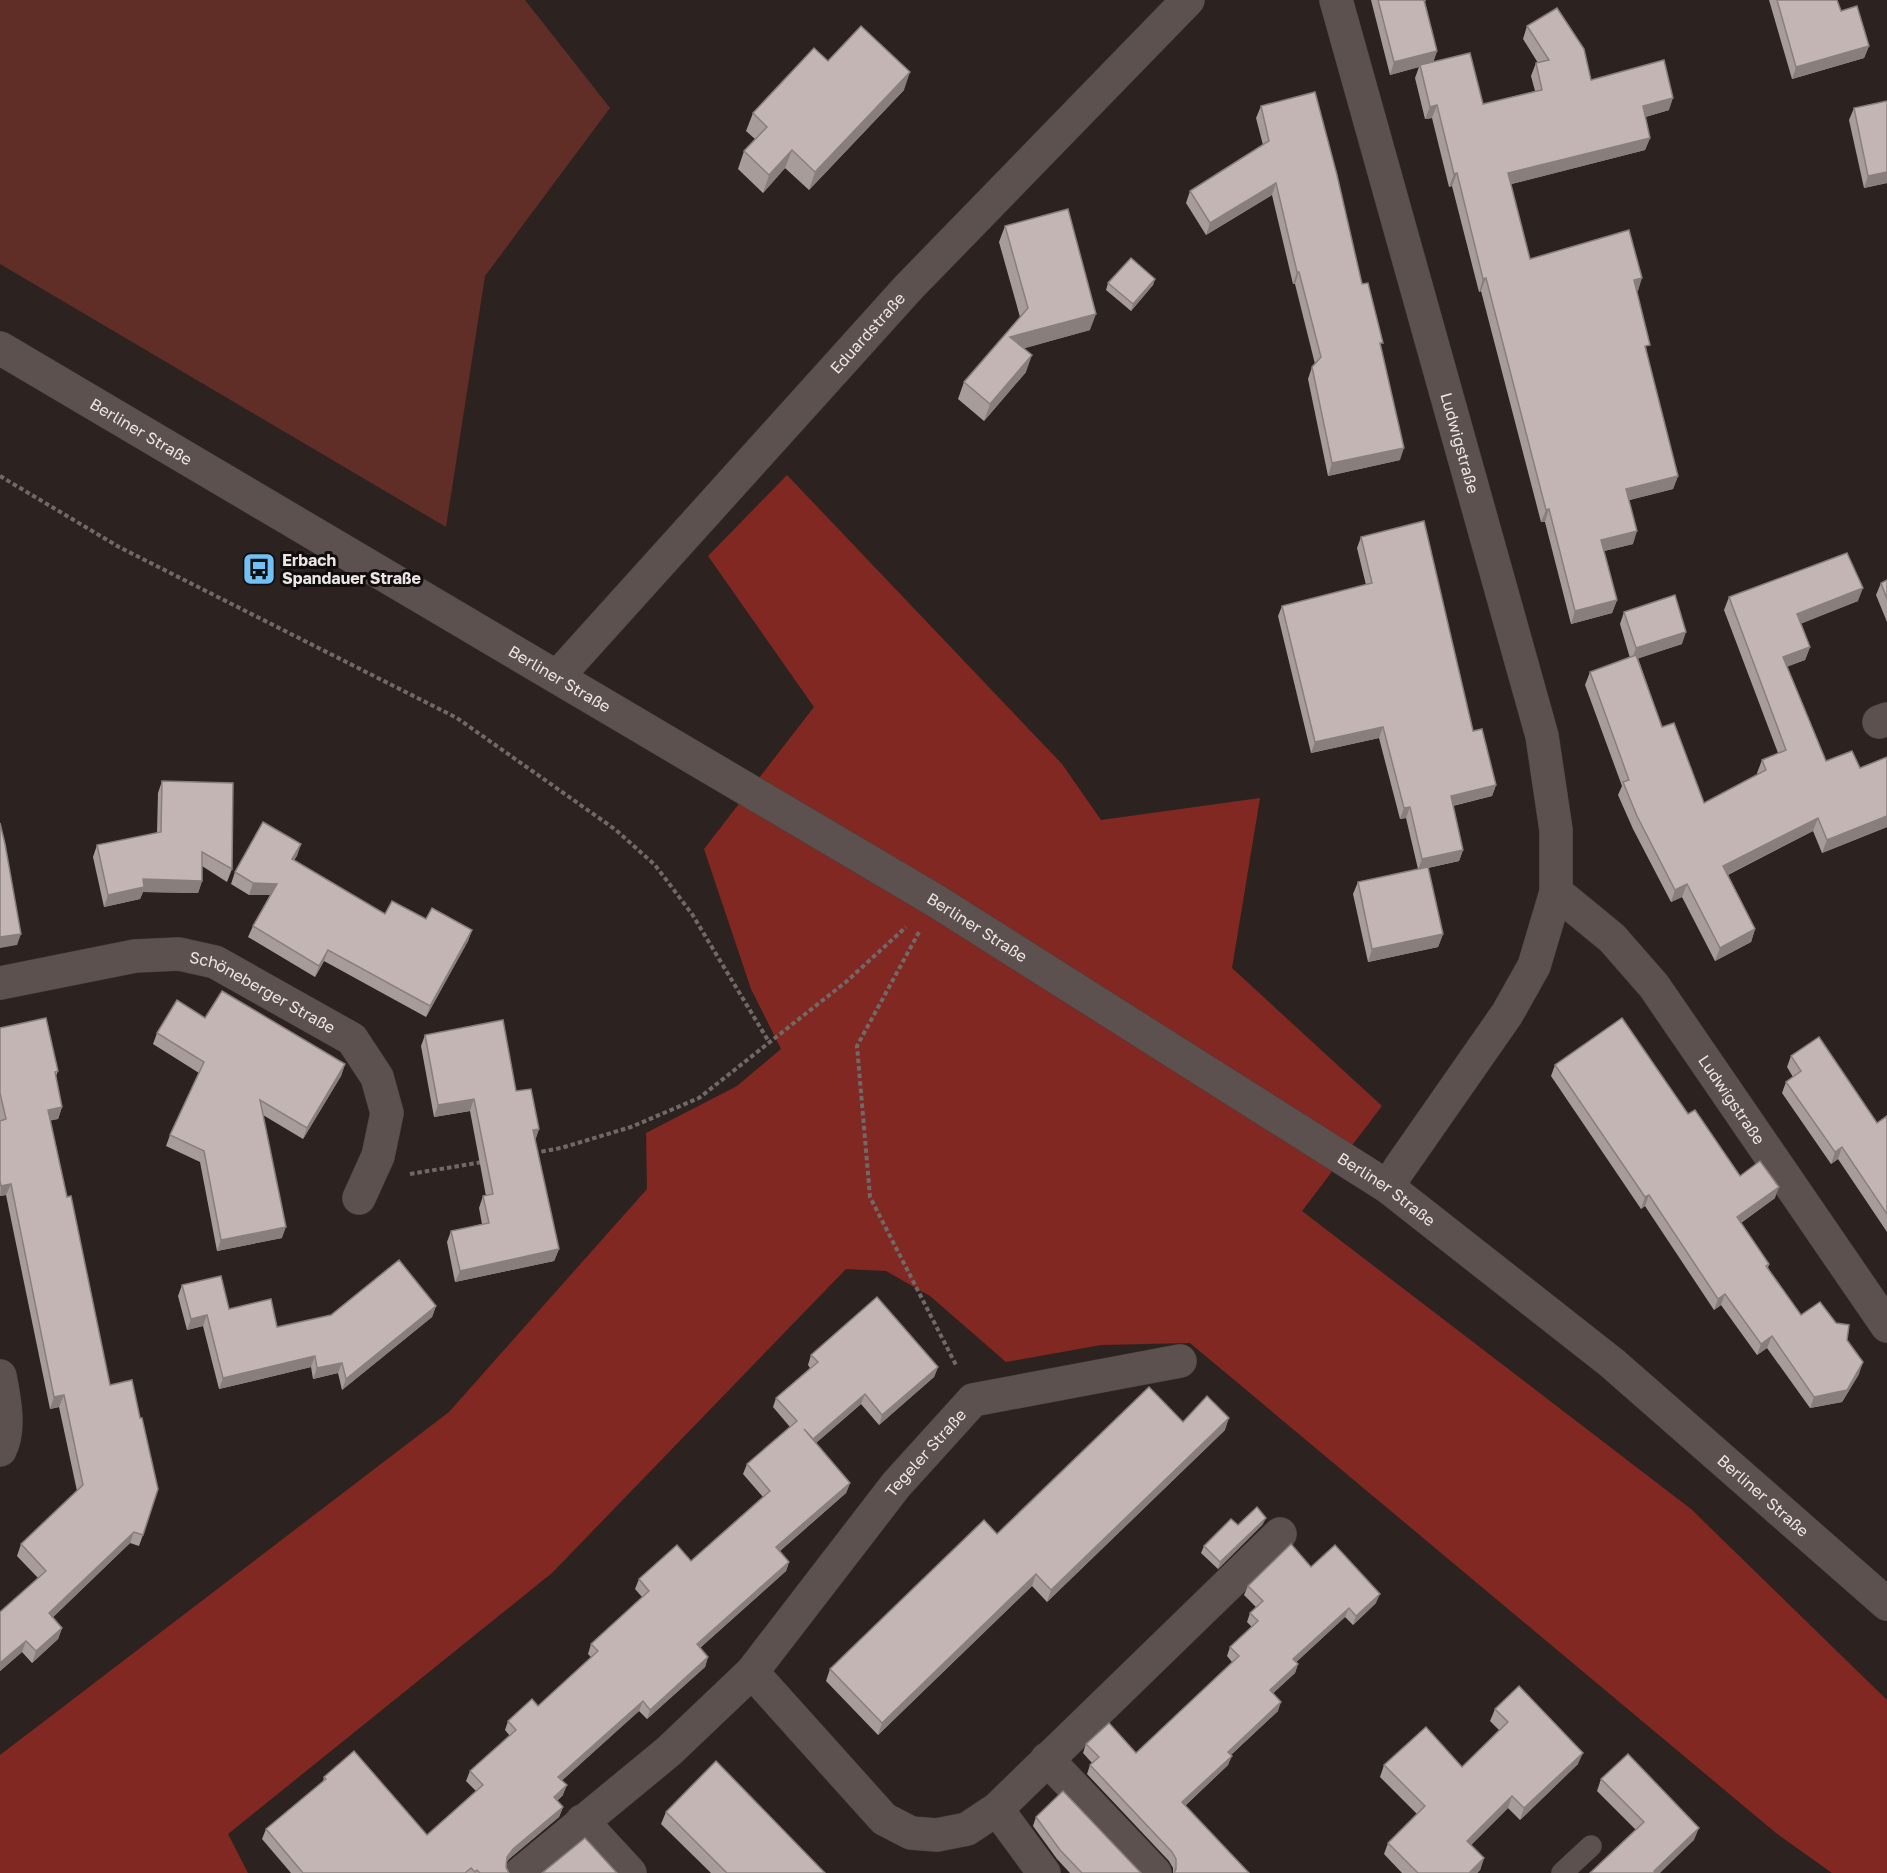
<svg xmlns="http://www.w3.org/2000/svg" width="1887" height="1873" font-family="'Golos Text',sans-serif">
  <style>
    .green { fill: #602d27 }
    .forest { fill: #802821 }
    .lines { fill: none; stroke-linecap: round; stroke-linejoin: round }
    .service-casing { stroke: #48403f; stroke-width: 22 }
    .minor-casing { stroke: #48403f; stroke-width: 34 }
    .tertiary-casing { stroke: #48403f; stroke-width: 34 }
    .path { stroke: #716968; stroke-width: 4; stroke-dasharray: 4.5 3; stroke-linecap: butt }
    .service { stroke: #5c514f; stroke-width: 21 }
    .minor { stroke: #5c514f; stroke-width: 33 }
    .tertiary { stroke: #5c514f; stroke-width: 33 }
    .wall { fill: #a79c9a }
    .shaded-wall { fill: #887f7d }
    .building { fill: #c2b5b3; stroke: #887f7d; stroke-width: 1.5 }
    .labels { text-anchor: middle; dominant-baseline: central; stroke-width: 6; stroke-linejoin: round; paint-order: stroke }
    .street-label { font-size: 16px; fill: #ebe5e4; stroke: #120d0d }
    .poi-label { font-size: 16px; font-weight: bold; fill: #ebe5e4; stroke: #120d0d; text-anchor: start }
  </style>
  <rect width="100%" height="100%" fill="#2c2321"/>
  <path class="green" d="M 0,0 L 525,0 L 610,108 L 485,276 L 446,527 L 0,264 Z"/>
  <path class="forest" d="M 787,475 L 1062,764 L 1101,820 L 1260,798 L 1232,968 L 1382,1106 L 1302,1211 L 1691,1509 L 1887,1700 L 1887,1873 L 1832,1873 L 1776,1833 L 1190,1343 L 1101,1345 L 1006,1362 L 930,1296 L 886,1271 L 846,1269 L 552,1573 L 228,1834 L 248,1873 L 0,1873 L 0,1755 L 449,1412 L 647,1189 L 646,1133 L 737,1086 L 781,1049 L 751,989 L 704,849 L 814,707 L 708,556 Z"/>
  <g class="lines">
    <g class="service-casing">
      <path id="service" d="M 1562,1873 L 1591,1846"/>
    </g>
    <g class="minor-casing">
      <g id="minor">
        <path id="s1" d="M 1336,0 L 1542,736 L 1556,830 L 1556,892 L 1534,966 L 1507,1014 L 1399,1169 L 1388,1187"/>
        <path id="s2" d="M 558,676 L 908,288 L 1188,0"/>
        <path d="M 1879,722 L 1887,719"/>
        <path id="s3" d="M 1556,892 L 1612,938 L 1654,986 L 1887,1326"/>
        <path id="s4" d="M 0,983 L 135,956 L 179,954 L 215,962 L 352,1039 L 377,1077 L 387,1113 L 378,1156 L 359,1198"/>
        <path d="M 0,1376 C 4,1397 11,1430 0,1450"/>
        <path d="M 752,1672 L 884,1819 L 911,1833 L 937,1835 L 967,1829 L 997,1809 L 1280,1534"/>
        <path d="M 1047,1759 L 1155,1873"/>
        <path d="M 997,1809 L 1044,1873"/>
        <path d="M 582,1821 L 630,1873"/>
        <path id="s5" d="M 521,1873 L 669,1751 L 752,1672 L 896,1485 L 973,1400 L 1180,1361"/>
      </g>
    </g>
    <g class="tertiary-casing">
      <g id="tertiary">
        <path id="s6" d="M 0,348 L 936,901 L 1388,1187 L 1612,1363 L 1887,1604"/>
      </g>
    </g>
    <g class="path">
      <path d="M 0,476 L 119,547 L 457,718 L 616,830 L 655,865 L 692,914 L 769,1042"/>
      <path d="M 919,932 L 857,1046 L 870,1197 L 957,1367"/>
      <path d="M 534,1153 L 561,1148 L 631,1127 L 699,1098 L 847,981 L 906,927"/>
      <path d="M 410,1174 L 483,1162"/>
    </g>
    <use href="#service" class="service"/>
    <use href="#minor" class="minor"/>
    <use href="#tertiary" class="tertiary"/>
  </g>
  <g class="wall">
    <path d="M 1371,0 L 1426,0 L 1425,2 L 1437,51 L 1433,62 L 1483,104 L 1535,91 L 1531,76 L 1536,63 L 1538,63 L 1523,39 L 1527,26 L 1591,80 L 1669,110 L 1645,117 L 1650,138 L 1645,150 L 1511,184 L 1530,259 L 1638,291 L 1636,291 L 1647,353 L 1678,476 L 1673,489 L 1629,500 L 1633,544 L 1604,551 L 1617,600 L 1612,613 L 1571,624 L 1545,522 L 1541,522 L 1481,291 L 1479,292 L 1452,186 L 1449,187 L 1432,118 L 1425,119 L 1415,78 L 1419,67 L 1390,75 Z"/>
    <path d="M 1769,0 L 1837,0 L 1841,11 L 1869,46 L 1864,58 L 1792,79 Z"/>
    <path d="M 828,61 L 904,90 L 809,190 L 785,168 L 763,193 L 738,169 L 744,151 L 755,139 L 746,131 L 753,113 Z"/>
    <path d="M 1261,106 L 1362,284 L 1381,347 L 1400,460 L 1328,476 L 1308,379 L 1312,367 L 1315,364 L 1295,284 L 1293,284 L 1272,195 L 1206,235 L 1186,203 L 1190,191 L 1263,145 L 1256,118 Z"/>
    <path d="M 1854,108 L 1887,183 L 1864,188 L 1849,120 Z"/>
    <path d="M 1005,226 L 1090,330 L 1024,348 L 1026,372 L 984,421 L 958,399 L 964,382 L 1020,317 L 999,242 Z"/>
    <path d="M 1155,279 L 1153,285 L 1131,311 L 1106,290 L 1108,283 Z"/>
    <path d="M 1361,537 L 1473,731 L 1496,785 L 1492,796 L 1453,806 L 1463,850 L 1459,861 L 1428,868 L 1443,934 L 1438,947 L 1368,962 L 1353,894 L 1358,882 L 1418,869 L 1406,818 L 1400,819 L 1379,738 L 1311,753 L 1278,616 L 1282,606 L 1366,585 L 1357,548 Z"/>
    <path d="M 1887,580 L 1887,622 L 1876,595 L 1881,583 Z"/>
    <path d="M 1729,597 L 1858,601 L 1801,623 L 1810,647 L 1805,660 L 1787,666 L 1826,761 L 1860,768 L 1887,757 L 1887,827 L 1822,853 L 1813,831 L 1728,875 L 1755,929 L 1751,942 L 1715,961 L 1682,897 L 1671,902 L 1633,829 L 1618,795 L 1622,786 L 1585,685 L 1590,672 L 1630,658 L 1620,624 L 1624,612 L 1682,644 L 1638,658 L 1662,727 L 1704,803 L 1758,775 L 1757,773 L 1762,760 L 1778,753 L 1724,610 Z"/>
    <path d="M 162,781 L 232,869 L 227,882 L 202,866 L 202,881 L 198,893 L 143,892 L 140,899 L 104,907 L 93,857 L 97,845 L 157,833 L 158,793 Z"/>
    <path d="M 301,844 L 294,860 L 385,914 L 426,919 L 472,930 L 468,941 L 426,1017 L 324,961 L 315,977 L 248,937 L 253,926 L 270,895 L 249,895 L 231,884 L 235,872 Z"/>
    <path d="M 205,1018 L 345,1064 L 341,1076 L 303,1139 L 263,1115 L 282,1238 L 217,1251 L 200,1162 L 166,1146 L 170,1135 L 199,1073 L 153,1044 L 157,1033 Z"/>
    <path d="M 0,1028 L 58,1071 L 56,1076 L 62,1107 L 58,1119 L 50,1120 L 143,1535 L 139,1546 L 130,1543 L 53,1617 L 62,1628 L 58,1639 L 32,1663 L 22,1652 L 0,1671 L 0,1612 L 38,1578 L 17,1556 L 21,1544 L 77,1491 L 59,1407 L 50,1409 L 6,1195 L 0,1196 Z"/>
    <path d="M 425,1035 L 516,1091 L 539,1129 L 535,1140 L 559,1249 L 554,1261 L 455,1282 L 447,1242 L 451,1231 L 482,1224 L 479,1208 L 483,1196 L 486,1196 L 470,1111 L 434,1117 L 421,1046 Z"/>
    <path d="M 1791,1056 L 1877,1123 L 1887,1116 L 1887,1232 L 1838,1159 L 1831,1164 L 1782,1093 L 1786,1082 L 1793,1077 L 1787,1067 Z"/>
    <path d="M 1555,1065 L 1688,1114 L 1740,1176 L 1775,1198 L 1741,1223 L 1769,1264 L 1768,1268 L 1801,1315 L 1847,1340 L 1859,1374 L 1842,1402 L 1810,1408 L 1767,1348 L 1757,1355 L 1721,1305 L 1714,1310 L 1645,1206 L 1641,1209 L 1551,1076 Z"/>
    <path d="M 182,1285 L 229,1309 L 277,1327 L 436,1306 L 432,1317 L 342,1390 L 338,1373 L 313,1379 L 311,1367 L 219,1389 L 203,1326 L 187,1330 L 178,1296 Z"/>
    <path d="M 811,1355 L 938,1367 L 934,1377 L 879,1425 L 861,1404 L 816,1443 L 850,1483 L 846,1493 L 780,1551 L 789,1562 L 786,1571 L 700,1648 L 708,1657 L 705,1667 L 647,1719 L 639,1711 L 562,1780 L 563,1795 L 557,1801 L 563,1807 L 559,1817 L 509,1859 L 507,1862 L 506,1867 L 509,1873 L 291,1873 L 262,1839 L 266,1829 L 323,1781 L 324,1777 L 427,1835 L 476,1791 L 466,1781 L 470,1771 L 510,1736 L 505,1730 L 508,1721 L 538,1706 L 591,1657 L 588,1654 L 591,1644 L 642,1597 L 635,1589 L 639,1579 L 691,1561 L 763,1497 L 743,1474 L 747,1464 L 790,1427 L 773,1407 L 776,1398 L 810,1368 L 808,1365 Z"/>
    <path d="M 1183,1422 L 1225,1430 L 1047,1602 L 1032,1586 L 878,1735 L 826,1681 L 830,1669 L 997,1534 Z"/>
    <path d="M 1263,1524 L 1218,1569 L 1201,1553 L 1204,1546 Z"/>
    <path d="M 1311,1567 L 1376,1603 L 1353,1625 L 1345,1617 L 1296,1662 L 1298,1664 L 1295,1673 L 1273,1693 L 1278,1711 L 1231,1755 L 1228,1765 L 1185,1806 L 1249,1873 L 1173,1873 L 1173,1868 L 1169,1861 L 1087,1774 L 1090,1765 L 1092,1763 L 1083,1753 L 1086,1744 L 1136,1753 L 1232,1662 L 1227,1656 L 1230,1647 L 1252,1627 L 1247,1622 L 1250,1613 L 1256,1607 L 1244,1595 L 1248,1586 Z"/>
    <path d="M 1495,1709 L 1578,1764 L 1520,1820 L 1508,1808 L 1471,1845 L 1484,1858 L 1480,1870 L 1477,1873 L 1402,1873 L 1384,1854 L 1388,1843 L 1417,1814 L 1380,1777 L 1384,1765 L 1462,1767 L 1499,1730 L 1490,1721 Z"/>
    <path d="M 1601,1779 L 1694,1840 L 1636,1830 L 1597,1791 Z"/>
    <path d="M 666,1812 L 825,1873 L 711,1873 L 661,1824 Z"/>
    <path d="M 1036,1817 L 1141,1873 L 1070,1873 L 1057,1859 L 1033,1826 Z"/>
  </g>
  <g class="shaded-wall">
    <path d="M 1869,46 L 1864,58 L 1792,79 L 1796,67 Z"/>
    <path d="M 1437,51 L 1433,63 L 1390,75 L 1394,62 Z"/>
    <path d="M 910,72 L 904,90 L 809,190 L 815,172 Z"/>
    <path d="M 1673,98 L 1669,110 L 1639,119 L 1643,106 Z"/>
    <path d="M 1437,105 L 1432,118 L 1425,119 L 1430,107 Z"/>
    <path d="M 1650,138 L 1645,150 L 1504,186 L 1508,173 Z"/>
    <path d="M 792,150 L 785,168 L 763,193 L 769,175 Z"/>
    <path d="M 1887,172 L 1887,183 L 1864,188 L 1868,176 Z"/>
    <path d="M 1457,173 L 1452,186 L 1449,187 L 1454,174 Z"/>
    <path d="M 1276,183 L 1272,195 L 1206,235 L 1210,223 Z"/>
    <path d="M 1297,272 L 1299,272 L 1295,284 L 1293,284 Z"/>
    <path d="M 1486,278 L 1481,291 L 1479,292 L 1483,279 Z"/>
    <path d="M 1642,278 L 1638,291 L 1629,293 L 1634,280 Z"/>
    <path d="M 1155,279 L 1153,285 L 1131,311 L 1133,304 Z"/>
    <path d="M 1096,314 L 1090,330 L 1004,354 L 1010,337 Z"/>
    <path d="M 1032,355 L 1026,372 L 984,421 L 990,404 Z"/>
    <path d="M 1404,448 L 1400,460 L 1328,476 L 1332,463 Z"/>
    <path d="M 1678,476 L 1673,489 L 1622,502 L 1626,489 Z"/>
    <path d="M 1549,509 L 1545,522 L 1541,522 L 1546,510 Z"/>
    <path d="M 1637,531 L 1633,544 L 1596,553 L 1601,540 Z"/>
    <path d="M 1863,588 L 1858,601 L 1793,627 L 1797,614 Z"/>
    <path d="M 1617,600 L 1612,613 L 1571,624 L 1575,611 Z"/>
    <path d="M 1686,632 L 1682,644 L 1631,661 L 1636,648 Z"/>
    <path d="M 1810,647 L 1805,660 L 1779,670 L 1783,657 Z"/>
    <path d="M 1383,727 L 1379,738 L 1311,753 L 1315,742 Z"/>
    <path d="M 1496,785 L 1492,796 L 1447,807 L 1451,796 Z"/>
    <path d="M 1410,807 L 1406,818 L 1400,819 L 1404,808 Z"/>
    <path d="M 1887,816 L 1887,827 L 1822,853 L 1827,840 Z"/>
    <path d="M 1818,818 L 1813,831 L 1719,879 L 1723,866 Z"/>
    <path d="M 301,844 L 297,856 L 288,870 L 292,859 Z"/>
    <path d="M 1463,850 L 1459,861 L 1418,870 L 1422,859 Z"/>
    <path d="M 143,879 L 202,881 L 198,893 L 143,892 L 140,899 L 104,907 L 108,895 Z"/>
    <path d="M 253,883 L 277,884 L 273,895 L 249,895 Z"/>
    <path d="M 1687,884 L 1682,897 L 1671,902 L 1675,890 Z"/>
    <path d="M 1755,929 L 1751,942 L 1715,961 L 1720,948 Z"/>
    <path d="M 472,930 L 468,941 L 426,1017 L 430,1006 Z"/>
    <path d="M 21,934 L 17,945 L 0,948 L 0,937 Z"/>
    <path d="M 1443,934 L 1438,947 L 1368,962 L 1372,949 Z"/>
    <path d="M 328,950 L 324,961 L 315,977 L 319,966 Z"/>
    <path d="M 345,1064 L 341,1076 L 303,1139 L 307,1128 Z"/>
    <path d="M 474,1099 L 470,1111 L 434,1117 L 438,1105 Z"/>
    <path d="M 62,1107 L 58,1119 L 44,1122 L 48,1110 Z"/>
    <path d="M 539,1129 L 535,1141 L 533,1130 Z"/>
    <path d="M 1842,1147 L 1838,1159 L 1831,1164 L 1835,1152 Z"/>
    <path d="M 11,1184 L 6,1195 L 0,1196 L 1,1186 Z"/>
    <path d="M 1779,1187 L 1775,1198 L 1733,1228 L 1737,1217 Z"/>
    <path d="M 1649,1195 L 1645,1206 L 1641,1209 L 1645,1197 Z"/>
    <path d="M 286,1227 L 282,1238 L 217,1251 L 221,1240 Z"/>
    <path d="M 559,1249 L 554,1261 L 455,1282 L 460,1271 Z"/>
    <path d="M 1725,1294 L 1721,1305 L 1714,1310 L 1718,1299 Z"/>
    <path d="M 436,1306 L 432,1317 L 342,1390 L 346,1379 Z"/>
    <path d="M 207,1315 L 203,1326 L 187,1330 L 191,1319 Z"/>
    <path d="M 1772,1336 L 1767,1348 L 1757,1355 L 1761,1344 Z"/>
    <path d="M 315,1356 L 311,1367 L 219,1389 L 223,1378 Z"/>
    <path d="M 1863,1362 L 1859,1374 L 1842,1402 L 1810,1408 L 1814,1397 Z"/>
    <path d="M 342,1363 L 338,1373 L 313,1379 L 317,1368 Z"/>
    <path d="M 938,1367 L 934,1377 L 879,1425 L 882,1415 Z"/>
    <path d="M 865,1394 L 861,1404 L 809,1449 L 813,1439 Z"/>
    <path d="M 64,1395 L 59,1407 L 50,1409 L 54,1397 Z"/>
    <path d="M 1229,1418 L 1225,1430 L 1047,1602 L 1051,1590 Z"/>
    <path d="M 850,1483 L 846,1493 L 773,1557 L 776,1547 Z"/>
    <path d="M 1266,1518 L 1263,1524 L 1218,1569 L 1220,1562 Z"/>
    <path d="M 134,1532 L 130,1543 L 45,1625 L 49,1613 Z"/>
    <path d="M 789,1562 L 786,1571 L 693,1654 L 697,1644 Z"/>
    <path d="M 1036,1574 L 1032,1586 L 878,1735 L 882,1723 Z"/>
    <path d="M 1380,1594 L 1376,1603 L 1353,1625 L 1356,1616 Z"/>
    <path d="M 1349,1608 L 1345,1617 L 1290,1668 L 1293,1659 Z"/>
    <path d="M 62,1628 L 58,1639 L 32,1663 L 36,1651 Z"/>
    <path d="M 26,1641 L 22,1652 L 0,1671 L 0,1663 Z"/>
    <path d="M 708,1657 L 705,1667 L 647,1719 L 650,1710 Z"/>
    <path d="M 1298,1664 L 1295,1673 L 1267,1699 L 1270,1690 Z"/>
    <path d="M 643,1701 L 639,1711 L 555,1787 L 558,1777 Z"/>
    <path d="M 1281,1702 L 1278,1711 L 1224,1761 L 1228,1752 Z"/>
    <path d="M 1583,1753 L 1578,1764 L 1520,1820 L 1524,1808 Z"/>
    <path d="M 1232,1756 L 1228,1765 L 1179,1811 L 1182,1802 Z"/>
    <path d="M 567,1785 L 563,1795 L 550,1807 L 554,1797 Z"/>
    <path d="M 1512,1796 L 1508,1808 L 1463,1853 L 1467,1841 Z"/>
    <path d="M 563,1807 L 559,1817 L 509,1859 L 503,1867 L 507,1857 L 513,1849 Z"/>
    <path d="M 1699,1828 L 1694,1840 L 1660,1873 L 1654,1873 L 1654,1871 Z"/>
    <path d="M 1484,1858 L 1480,1870 L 1477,1873 L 1469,1873 Z"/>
  </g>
  <g class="building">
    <path d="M 1378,0 L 1424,0 L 1437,51 L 1394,62 Z"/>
    <path d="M 1777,0 L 1837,0 L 1841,11 L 1857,6 L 1869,46 L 1796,67 Z"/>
    <path d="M 1557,8 L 1584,49 L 1591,80 L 1664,60 L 1673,98 L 1643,106 L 1650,138 L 1508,173 L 1530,259 L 1629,230 L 1642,278 L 1634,280 L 1650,345 L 1645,346 L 1678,476 L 1626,489 L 1637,531 L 1601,540 L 1617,600 L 1575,611 L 1549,509 L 1546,510 L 1486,278 L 1483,279 L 1457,173 L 1454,174 L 1437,105 L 1430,107 L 1420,65 L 1470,53 L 1483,104 L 1542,90 L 1536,63 L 1549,60 L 1527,26 Z"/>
    <path d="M 861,26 L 910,72 L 815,172 L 792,150 L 769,175 L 744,151 L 767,127 L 753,113 L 814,48 L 828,61 Z"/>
    <path d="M 1315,92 L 1337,175 L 1362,284 L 1368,283 L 1383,343 L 1380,343 L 1404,448 L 1332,463 L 1312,367 L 1321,357 L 1299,272 L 1297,272 L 1276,183 L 1210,223 L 1190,191 L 1269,141 L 1261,106 Z"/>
    <path d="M 1887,101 L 1887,172 L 1868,176 L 1854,108 Z"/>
    <path d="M 1068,209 L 1096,314 L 1010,337 L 1032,355 L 990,404 L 964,382 L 1028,308 L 1005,226 Z"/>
    <path d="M 1131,258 L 1155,279 L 1133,304 L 1108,283 Z"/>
    <path d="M 1424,521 L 1473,731 L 1482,729 L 1496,785 L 1451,796 L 1463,850 L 1422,859 L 1410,807 L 1404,808 L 1383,727 L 1315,742 L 1282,606 L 1372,583 L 1361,537 Z"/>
    <path d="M 1847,553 L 1863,588 L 1797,614 L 1810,647 L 1783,657 L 1826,761 L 1852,751 L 1860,768 L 1887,757 L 1887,816 L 1827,840 L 1818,818 L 1723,866 L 1755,929 L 1720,948 L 1687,884 L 1675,890 L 1637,816 L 1623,782 L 1629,780 L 1590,672 L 1636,655 L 1662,727 L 1674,723 L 1704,803 L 1766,770 L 1762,760 L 1786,750 L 1729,597 Z"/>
    <path d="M 1887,580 L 1887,599 L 1881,583 Z"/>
    <path d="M 1675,595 L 1686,632 L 1636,648 L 1624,612 Z"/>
    <path d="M 162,781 L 233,783 L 232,869 L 202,852 L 202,881 L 143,879 L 144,887 L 108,895 L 97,845 L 161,832 Z"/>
    <path d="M 263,822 L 301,844 L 292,859 L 385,914 L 392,901 L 426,919 L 432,908 L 472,930 L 430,1006 L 328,950 L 319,966 L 253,926 L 277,884 L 253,883 L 235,872 Z"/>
    <path d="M 0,823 L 5,844 L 21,934 L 0,937 Z"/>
    <path d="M 1428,867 L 1443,934 L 1372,949 L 1358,882 Z"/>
    <path d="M 222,991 L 345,1064 L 307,1128 L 260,1100 L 286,1227 L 221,1240 L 204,1151 L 170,1135 L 204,1062 L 157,1033 L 177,1000 L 205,1018 Z"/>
    <path d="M 46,1018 L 58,1071 L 55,1072 L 62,1107 L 48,1110 L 67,1197 L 71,1196 L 110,1385 L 132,1380 L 140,1418 L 142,1418 L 158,1489 L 143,1535 L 134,1532 L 49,1613 L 62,1628 L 36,1651 L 26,1641 L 0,1663 L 0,1612 L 46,1571 L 21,1544 L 83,1485 L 64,1395 L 54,1397 L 11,1184 L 1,1186 L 0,1181 L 0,1121 L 6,1119 L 0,1093 L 0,1028 Z"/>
    <path d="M 1622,1018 L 1688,1114 L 1695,1110 L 1740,1176 L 1760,1161 L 1779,1187 L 1737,1217 L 1769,1264 L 1766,1266 L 1801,1315 L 1820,1302 L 1836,1323 L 1849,1325 L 1847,1340 L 1863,1362 L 1847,1390 L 1814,1397 L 1772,1336 L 1761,1344 L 1725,1294 L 1718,1299 L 1649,1195 L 1645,1197 L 1555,1065 Z"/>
    <path d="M 503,1020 L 516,1091 L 531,1089 L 539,1129 L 533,1130 L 559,1249 L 460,1271 L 451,1231 L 489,1223 L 483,1196 L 493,1194 L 474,1099 L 438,1105 L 425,1035 Z"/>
    <path d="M 1819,1037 L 1877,1123 L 1887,1116 L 1887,1214 L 1842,1147 L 1835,1152 L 1786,1082 L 1801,1071 L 1791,1056 Z"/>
    <path d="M 399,1260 L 436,1306 L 346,1379 L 342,1363 L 317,1368 L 315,1356 L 223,1378 L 207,1315 L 191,1319 L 182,1285 L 221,1276 L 229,1309 L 271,1299 L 277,1327 L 331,1315 Z"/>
    <path d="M 877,1297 L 938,1367 L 882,1415 L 865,1394 L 813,1439 L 804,1429 L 850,1483 L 776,1547 L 789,1562 L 697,1644 L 708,1657 L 650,1710 L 643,1701 L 558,1777 L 567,1785 L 554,1797 L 563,1807 L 513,1849 L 507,1857 L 506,1867 L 509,1873 L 480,1873 L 477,1870 L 475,1872 L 471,1868 L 465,1873 L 303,1873 L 266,1829 L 326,1779 L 324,1777 L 354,1751 L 427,1835 L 483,1785 L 470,1771 L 516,1730 L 508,1721 L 532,1699 L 538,1706 L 598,1651 L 591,1644 L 649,1591 L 639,1579 L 677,1545 L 691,1561 L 770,1491 L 747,1464 L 797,1421 L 776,1398 L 818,1362 L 811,1355 Z"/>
    <path d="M 1149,1387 L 1183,1422 L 1207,1396 L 1229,1418 L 1051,1590 L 1036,1574 L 882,1723 L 830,1669 L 984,1520 L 997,1534 Z"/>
    <path d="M 1257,1507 L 1266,1518 L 1220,1562 L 1204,1546 L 1231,1519 L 1238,1525 Z"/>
    <path d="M 1291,1544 L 1311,1567 L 1335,1545 L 1380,1594 L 1356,1616 L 1349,1608 L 1293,1659 L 1298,1664 L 1270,1690 L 1281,1702 L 1228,1752 L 1232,1756 L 1182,1802 L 1249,1873 L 1174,1873 L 1176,1869 L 1176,1859 L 1172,1852 L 1090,1765 L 1099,1757 L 1086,1744 L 1109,1723 L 1136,1753 L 1239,1656 L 1230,1647 L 1258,1621 L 1250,1613 L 1263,1601 L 1248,1586 Z"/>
    <path d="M 1519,1686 L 1583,1753 L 1524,1808 L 1512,1796 L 1467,1841 L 1484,1858 L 1469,1873 L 1418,1873 L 1388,1843 L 1425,1806 L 1384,1765 L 1426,1727 L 1462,1767 L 1508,1722 L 1495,1709 Z"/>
    <path d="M 1628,1754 L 1699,1828 L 1654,1871 L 1656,1873 L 1590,1873 L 1644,1822 L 1601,1779 Z"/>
    <path d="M 716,1761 L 825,1873 L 727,1873 L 666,1812 Z"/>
    <path d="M 1063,1791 L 1141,1873 L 1082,1873 L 1060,1850 L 1036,1817 Z"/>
    <path d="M 585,1838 L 617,1873 L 542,1873 Z"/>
  </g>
  <defs>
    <g id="bus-square" transform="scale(1.725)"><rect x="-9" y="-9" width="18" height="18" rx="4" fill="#71c1f5" stroke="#120d0d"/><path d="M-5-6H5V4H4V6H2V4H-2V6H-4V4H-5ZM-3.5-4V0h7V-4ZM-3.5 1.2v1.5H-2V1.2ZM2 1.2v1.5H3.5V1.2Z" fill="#111"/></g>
  </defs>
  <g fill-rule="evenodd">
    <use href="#bus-square" x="259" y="569"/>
  </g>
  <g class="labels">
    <g class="street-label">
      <text stroke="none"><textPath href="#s2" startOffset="462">Eduardstraße</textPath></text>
      <text stroke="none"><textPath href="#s6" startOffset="164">Berliner Straße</textPath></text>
      <text stroke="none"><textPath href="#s1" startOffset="460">Ludwigstraße</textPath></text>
      <text stroke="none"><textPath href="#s6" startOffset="650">Berliner Straße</textPath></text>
      <text stroke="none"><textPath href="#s6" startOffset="1136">Berliner Straße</textPath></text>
      <text stroke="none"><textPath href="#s4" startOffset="274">Schöneberger Straße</textPath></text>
      <text stroke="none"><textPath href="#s3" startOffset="274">Ludwigstraße</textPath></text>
      <text stroke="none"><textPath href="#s6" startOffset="1622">Berliner Straße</textPath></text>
      <text stroke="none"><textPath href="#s5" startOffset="586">Tegeler Straße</textPath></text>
      <text stroke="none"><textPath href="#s6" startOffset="2108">Berliner Straße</textPath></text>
    </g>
    <g class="poi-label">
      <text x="282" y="560">Erbach<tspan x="282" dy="18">Spandauer Straße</tspan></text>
    </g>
  </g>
</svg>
